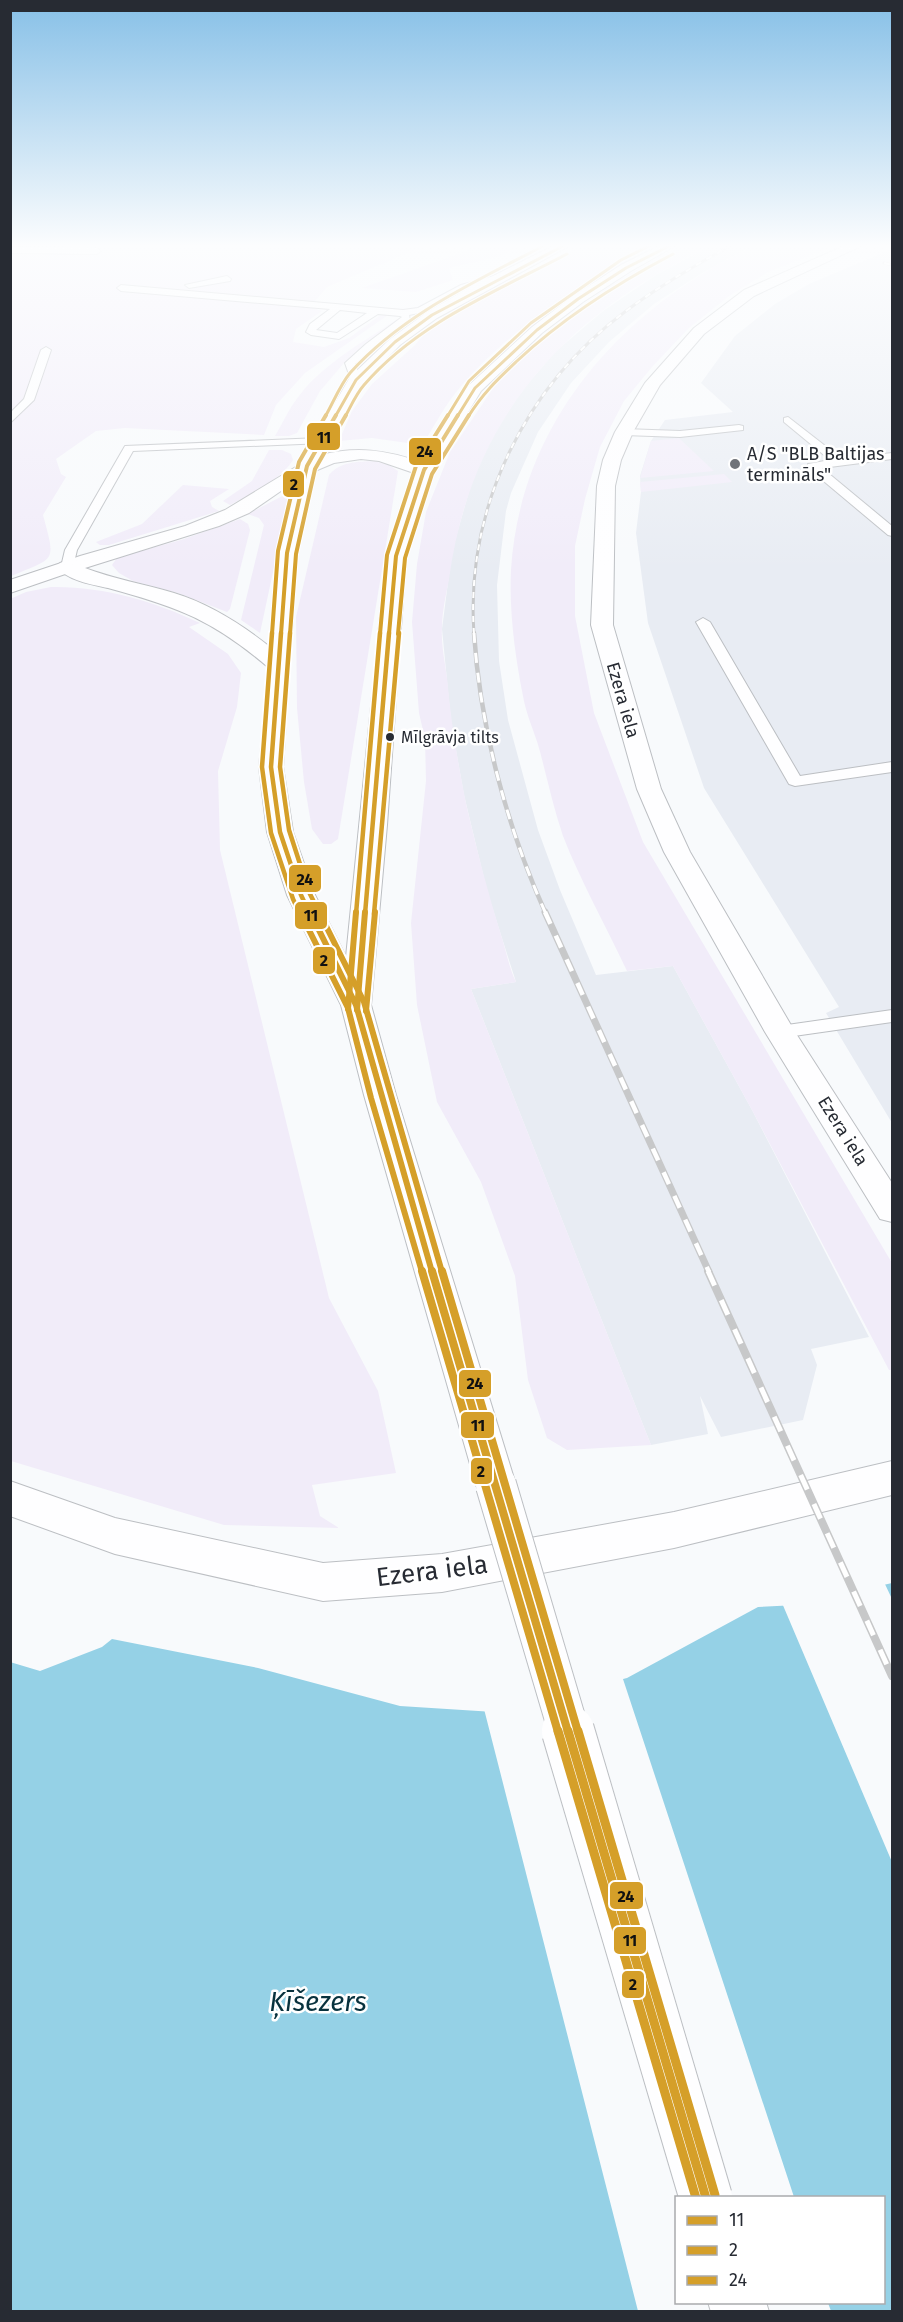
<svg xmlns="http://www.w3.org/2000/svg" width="903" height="2322" font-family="'Fira Sans',sans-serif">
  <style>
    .built { fill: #e8ecf3 }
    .green { fill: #f1ecf9 }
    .water { fill: #95d1e6; fill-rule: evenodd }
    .pier { fill: #f8fafc }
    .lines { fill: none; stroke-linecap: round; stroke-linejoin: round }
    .lane-casing { stroke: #bcbfc3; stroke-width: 2 }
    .secondary-casing { stroke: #bcbfc3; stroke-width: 2 }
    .primary-casing { stroke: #bcbfc3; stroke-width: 2 }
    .lane { fill: #fefeff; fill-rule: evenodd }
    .secondary { fill: #fefeff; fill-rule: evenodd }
    .primary { fill: #fefeff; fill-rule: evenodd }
    .rail-far3-casing { stroke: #c7c8c9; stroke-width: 3 }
    .rail-far2-casing { stroke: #c7c8c9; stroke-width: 4.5 }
    .rail-far1-casing { stroke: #c7c8c9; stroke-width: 7 }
    .rail-casing { stroke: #c7c8c9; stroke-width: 8 }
    .rail-far3 { stroke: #fff; stroke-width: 2; stroke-dasharray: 6; stroke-linecap: butt }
    .rail-far2 { stroke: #fff; stroke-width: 3; stroke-dasharray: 10; stroke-linecap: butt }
    .rail-far1 { stroke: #fff; stroke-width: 4.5; stroke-dasharray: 13; stroke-linecap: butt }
    .rail { stroke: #fff; stroke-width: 5; stroke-dasharray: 16; stroke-linecap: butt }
    .primary-bridge-far1-casing { stroke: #bcbfc3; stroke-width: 42; stroke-linecap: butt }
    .primary-bridge-casing { stroke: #bcbfc3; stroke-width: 54; stroke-linecap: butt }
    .primary-bridge-far1 { stroke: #fefeff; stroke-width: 40 }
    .primary-bridge { stroke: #fefeff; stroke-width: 52 }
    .bus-1-far5-casing { stroke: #fff; stroke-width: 5 }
    .bus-1-far4-casing { stroke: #fff; stroke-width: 6 }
    .bus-1-far3-casing { stroke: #fff; stroke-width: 8 }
    .bus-1-far2-casing { stroke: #fff; stroke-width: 10 }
    .bus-1-far1-casing { stroke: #fff; stroke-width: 12 }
    .bus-1-casing { stroke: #fff; stroke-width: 14 }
    .bus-2-far5-casing { stroke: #fff; stroke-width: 5 }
    .bus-2-far4-casing { stroke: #fff; stroke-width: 6 }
    .bus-2-far3-casing { stroke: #fff; stroke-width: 8 }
    .bus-2-far2-casing { stroke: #fff; stroke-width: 10 }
    .bus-2-far1-casing { stroke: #fff; stroke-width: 12 }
    .bus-2-casing { stroke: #fff; stroke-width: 14 }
    .bus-3-far5-casing { stroke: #fff; stroke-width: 5 }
    .bus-3-far4-casing { stroke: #fff; stroke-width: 6 }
    .bus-3-far3-casing { stroke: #fff; stroke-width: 8 }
    .bus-3-far2-casing { stroke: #fff; stroke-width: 10 }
    .bus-3-far1-casing { stroke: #fff; stroke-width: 12 }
    .bus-3-casing { stroke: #fff; stroke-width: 14 }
    .bus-1-far5 { stroke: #d59f29; stroke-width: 3 }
    .bus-1-far4 { stroke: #d59f29; stroke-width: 4 }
    .bus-1-far3 { stroke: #d59f29; stroke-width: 4.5 }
    .bus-1-far2 { stroke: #d59f29; stroke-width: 6 }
    .bus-1-far1 { stroke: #d59f29; stroke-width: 8 }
    .bus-1 { stroke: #d59f29; stroke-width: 9 }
    .bus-2-far5 { stroke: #d59f29; stroke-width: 3 }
    .bus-2-far4 { stroke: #d59f29; stroke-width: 4 }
    .bus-2-far3 { stroke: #d59f29; stroke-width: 4.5 }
    .bus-2-far2 { stroke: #d59f29; stroke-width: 6 }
    .bus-2-far1 { stroke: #d59f29; stroke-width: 8 }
    .bus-2 { stroke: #d59f29; stroke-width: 9 }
    .bus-3-far5 { stroke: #d59f29; stroke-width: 3 }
    .bus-3-far4 { stroke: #d59f29; stroke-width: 4 }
    .bus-3-far3 { stroke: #d59f29; stroke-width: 4.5 }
    .bus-3-far2 { stroke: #d59f29; stroke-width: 6 }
    .bus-3-far1 { stroke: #d59f29; stroke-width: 8 }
    .bus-3 { stroke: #d59f29; stroke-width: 9 }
    .poi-dot { fill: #707379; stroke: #fff; stroke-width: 2 }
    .bus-dot { fill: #272b33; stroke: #fff; stroke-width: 2 }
    .labels { text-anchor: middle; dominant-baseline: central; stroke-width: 5; stroke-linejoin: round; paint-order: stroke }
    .far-bus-label { font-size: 16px; fill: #272b33; stroke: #fff; text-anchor: start }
    .far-poi-label { font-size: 18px; fill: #272b33; stroke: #fff; text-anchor: start }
    .far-street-label { font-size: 18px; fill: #272b33; stroke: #fff }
    .near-street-label { font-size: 26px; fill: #272b33; stroke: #fff }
    .near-water-label { font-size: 27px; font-style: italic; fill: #08323e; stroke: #fff }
    .line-badge { stroke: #fff; stroke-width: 2 }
    .pale-badge-label { font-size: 16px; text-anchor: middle; font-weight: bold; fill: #111 }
  </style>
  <rect width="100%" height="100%" fill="#f8fafc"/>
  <g class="built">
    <path d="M 710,246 L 752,246 L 702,273 L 654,304 L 609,342 L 571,383 L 538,432 L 511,493 L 506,511 L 497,585 L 499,661 L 508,720 L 538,830 L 560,890 L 596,975 L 673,966 L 752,1110 L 869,1337 L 811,1349 L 817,1365 L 803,1420 L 721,1437 L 700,1396 L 708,1434 L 651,1445 L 471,989 L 516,982 L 487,891 L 464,795 L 451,722 L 442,629 L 452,551 L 472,481 L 491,439 L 519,394 L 555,352 L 603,311 L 656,275 Z"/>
    <path d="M 892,249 L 892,1123 L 826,1013 L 839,1007 L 704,788 L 648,623 L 636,533 L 641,492 L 640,476 L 651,441 L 665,420 L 733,412 L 701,383 L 735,336 L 775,304 L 809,284 Z"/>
  </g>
  <g class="green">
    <path d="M 10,246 L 424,246 L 327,287 L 310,307 L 322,311 L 296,329 L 293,342 L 324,347 L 349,338 L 382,314 L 388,315 L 305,373 L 276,405 L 264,435 L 125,428 L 96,431 L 56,459 L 61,474 L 66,477 L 43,515 C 56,563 56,557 11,576 Z"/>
    <path d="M 481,246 L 513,248 L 501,256 L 449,268 L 453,280 L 416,292 L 362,288 Z"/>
    <path d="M 581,246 L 656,246 C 584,282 504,331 454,395 C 442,410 433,429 422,445 L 372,438 L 339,441 L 352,411 L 372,384 L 415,345 L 431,326 L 484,293 Z"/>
    <path d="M 683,246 L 710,246 C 565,315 471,417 449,579 C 446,595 442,612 442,628 C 441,645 445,662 447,678 C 451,722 458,765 467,808 C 477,851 488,893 501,935 C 506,950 509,968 516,982 L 471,989 L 651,1445 L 567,1450 L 547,1438 L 528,1380 L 515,1276 L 481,1182 L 437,1102 L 417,1005 L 411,923 L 426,781 L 425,739 L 419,713 L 412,622 L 417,564 L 426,512 L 450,452 L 496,384 L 548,331 L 608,287 L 660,256 Z"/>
    <path d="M 755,246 L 835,246 L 768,272 L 729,296 L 689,328 L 652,367 L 624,401 L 600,447 L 585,499 L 575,546 L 575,616 L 594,713 L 643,842 L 892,1263 L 892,1370 L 889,1370 L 752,1110 L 673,966 L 627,971 C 607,928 580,880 563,836 C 553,807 547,777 539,748 C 534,731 526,714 523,696 C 515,656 509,611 511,570 C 520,421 624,306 755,246 Z"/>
    <path d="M 399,318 L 398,321 L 344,363 L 320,391 L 297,433 L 289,436 L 275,436 C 283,423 289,408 299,396 C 324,363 365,341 399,318 Z"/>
    <path d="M 679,438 L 714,471 L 640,478 L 651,441 Z"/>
    <path d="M 269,450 L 282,450 L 291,454 L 293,460 C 280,481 251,493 230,505 L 223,501 L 252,481 Z"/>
    <path d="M 374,461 L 389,465 L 398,471 L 338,839 L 331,844 L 323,844 L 312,829 L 304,782 L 297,708 L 296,617 L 329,475 C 341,461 357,462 374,461 Z"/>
    <path d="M 724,474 L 732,482 L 641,492 L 640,482 Z"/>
    <path d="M 183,485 L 229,489 L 210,501 L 212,507 L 219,511 L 109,545 L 100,545 L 96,542 L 142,524 Z"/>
    <path d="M 290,492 L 260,633 L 241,620 L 264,525 L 259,518 L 248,514 Z"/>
    <path d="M 240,519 L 248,524 L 250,530 L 230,609 L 227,612 L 178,593 L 133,581 L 119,573 L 112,565 L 117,558 L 122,556 L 181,540 Z"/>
    <path d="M 51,587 C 102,586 154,601 200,623 L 189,627 L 228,654 L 241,673 L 237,707 L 218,771 L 220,850 L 329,1298 L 378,1391 L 396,1473 L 312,1485 L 320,1516 L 339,1528 L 224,1525 L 11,1461 L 10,599 L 26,592 Z"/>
  </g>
  <path class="water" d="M 892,1583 L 892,2311 L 11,2311 L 10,1662 L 40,1671 L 102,1647 L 112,1639 L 258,1668 L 400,1706 L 494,1712 L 627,1678 L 758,1607 L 797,1605 ZM 676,2198 L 884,2198 L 884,2302 L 676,2302 Z"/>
  <g class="pier">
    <path d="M 884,1582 L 892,1599 L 892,1862 L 782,1603 L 796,1602 Z"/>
    <path d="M 622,1676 L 794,2197 L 676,2198 L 676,2302 L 828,2303 L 831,2311 L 638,2311 L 484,1709 L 494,1709 Z"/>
  </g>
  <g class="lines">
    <g class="lane-casing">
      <g id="lane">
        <path d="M 10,247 L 97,248 L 101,251 L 97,254 L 10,253 Z"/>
        <path d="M 505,273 L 509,276 L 508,278 L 467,289 L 424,312 L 409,315 L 410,320 L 355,364 L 361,380 L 356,383 L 351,380 L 345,363 L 366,344 L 402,317 L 400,316 L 378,314 L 339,339 L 311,335 L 306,332 L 310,324 L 330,309 L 121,291 L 117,288 L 121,285 L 403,310 L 418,308 L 461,285 ZM 340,310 L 367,313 L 337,333 L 316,330 Z"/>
        <path d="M 227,276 L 231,279 L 230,281 L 189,288 L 185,285 Z"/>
        <path d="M 46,347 L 51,350 L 34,400 L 10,423 L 10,413 L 24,399 L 41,350 Z"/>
        <path d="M 788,417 L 842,459 L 892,453 L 892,459 L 822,468 L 892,526 L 892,536 L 888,535 L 808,468 L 808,464 L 830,460 L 784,422 L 784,418 Z"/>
        <path d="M 739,425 L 743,426 L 743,430 L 680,437 L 624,435 L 619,432 L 624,429 L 680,431 Z"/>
        <path d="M 320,438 L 324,439 L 324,443 L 133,451 L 77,550 L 73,567 L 67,571 L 61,567 L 65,550 L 125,446 Z"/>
        <path d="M 703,618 L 710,622 L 800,776 L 892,762 L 892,772 L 795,786 L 789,784 L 696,622 Z"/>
        <path d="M 892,1010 L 892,1022 L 780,1038 L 773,1036 L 770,1032 L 773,1028 L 780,1026 Z"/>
      </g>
    </g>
    <g class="secondary-casing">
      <g id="secondary">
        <path d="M 844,246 L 861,246 L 754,296 L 704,334 L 660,385 L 633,432 L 621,460 L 615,486 L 613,625 L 661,789 L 690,852 L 795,1032 L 892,1183 L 892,1222 L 880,1219 L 765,1032 L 664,852 L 637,789 L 591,625 L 597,486 L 603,460 L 615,432 L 645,383 L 694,328 L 744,290 Z"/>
        <path d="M 67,561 L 74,563 L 77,567 L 74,571 L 10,593 L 10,580 Z"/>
        <path d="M 892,1461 L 892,1495 L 674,1548 L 442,1592 L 323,1601 L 115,1554 L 10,1516 L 10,1481 L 115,1518 L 323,1563 L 442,1554 L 674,1512 Z"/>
      </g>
    </g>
    <g class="primary-casing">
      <g id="primary">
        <path d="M 553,246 L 569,246 L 437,318 L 400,345 L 363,383 L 321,455 C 357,446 386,450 420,462 L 469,385 L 532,327 L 573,296 L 621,265 L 659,246 L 675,246 L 631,271 L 583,302 L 542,333 L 481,391 L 433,470 L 406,556 L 387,825 L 371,1005 L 396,1095 L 516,1485 L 510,1497 L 496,1502 L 482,1497 L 476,1485 L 364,1095 L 341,1005 L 287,895 L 267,832 L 259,767 L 269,668 C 213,620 178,607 108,588 C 93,585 66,580 57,567 L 60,563 L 80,556 L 185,526 L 225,510 L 299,465 L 350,377 L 390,339 L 427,312 L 465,290 ZM 361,459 L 379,461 L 414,473 L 386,556 L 346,957 L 315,895 L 293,832 L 283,767 L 297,553 L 315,471 L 334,463 ZM 294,482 L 277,553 L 270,647 C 241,624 210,604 174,593 C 144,584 113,579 85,568 L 219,526 L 249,513 Z"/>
        <path d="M 708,2302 L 766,2302 L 769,2312 L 711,2312 Z"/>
      </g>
    </g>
    <use href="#lane" class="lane"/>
    <use href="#secondary" class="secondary"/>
    <use href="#primary" class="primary"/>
    <g class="rail-far3-casing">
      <g id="rail-far3">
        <path d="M 884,263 L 892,265"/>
        <path d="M 474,634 C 465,508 525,386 626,311 C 659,286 694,266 730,246"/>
      </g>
    </g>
    <g class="rail-far2-casing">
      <path id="rail-far2" d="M 474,633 C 480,727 507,828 546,914"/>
    </g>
    <g class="rail-far1-casing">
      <path id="rail-far1" d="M 545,912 L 709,1272"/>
    </g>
    <g class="rail-casing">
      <path id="rail" d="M 708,1271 L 892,1676"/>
    </g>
    <use href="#rail-far3" class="rail-far3"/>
    <use href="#rail-far2" class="rail-far2"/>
    <use href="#rail-far1" class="rail-far1"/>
    <use href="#rail" class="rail"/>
    <g class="primary-bridge-far1-casing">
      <path id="primary-bridge-far1" d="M 496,1485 L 569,1732"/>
    </g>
    <g class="primary-bridge-casing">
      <path id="primary-bridge" d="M 568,1731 L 706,2198"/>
    </g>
    <use href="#primary-bridge-far1" class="primary-bridge-far1"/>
    <use href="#primary-bridge" class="primary-bridge"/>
    <g class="bus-1-far5-casing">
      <g id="bus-1-far5">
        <path d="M 335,417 L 356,380 L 395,342 L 432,315 L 563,246"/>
        <path d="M 457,417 L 475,388 L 537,330 L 578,299 L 626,268 L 669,246"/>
      </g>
    </g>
    <g class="bus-1-far4-casing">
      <g id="bus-1-far4">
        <path d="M 281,634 L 287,553 L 307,466 L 336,415"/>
        <path d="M 389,634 L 396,556 L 424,470 L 458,415"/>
      </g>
    </g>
    <g class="bus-1-far3-casing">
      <g id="bus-1-far3">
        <path d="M 281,633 L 271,767 L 280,832 L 301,895 L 310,914"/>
        <path d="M 365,914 L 389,633"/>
      </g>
    </g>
    <g class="bus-1-far2-casing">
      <g id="bus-1-far2">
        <path d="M 310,912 L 356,1005 L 432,1272"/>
        <path d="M 357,1010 L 365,912"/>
      </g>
    </g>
    <g class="bus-1-far1-casing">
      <path id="bus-1-far1" d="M 432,1271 L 568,1732"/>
    </g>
    <g class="bus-1-casing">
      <path id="bus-1" d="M 568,1731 L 706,2198"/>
    </g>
    <g class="bus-2-far5-casing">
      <g id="bus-2-far5">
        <path d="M 325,417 C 333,403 340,385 350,373 C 403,314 475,282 543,246"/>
        <path d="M 468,417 C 482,394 497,380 517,361 C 564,317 616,284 673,254"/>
      </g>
    </g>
    <g class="bus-2-far4-casing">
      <g id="bus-2-far4">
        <path d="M 272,634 L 278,551 L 299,462 L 326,415"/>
        <path d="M 398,634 L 405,558 L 432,474 L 469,415"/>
      </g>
    </g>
    <g class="bus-2-far3-casing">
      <g id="bus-2-far3">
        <path d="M 272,633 L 262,767 L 271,833 L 293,899 L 300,914"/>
        <path d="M 374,914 L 399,633"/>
      </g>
    </g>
    <g class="bus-2-far2-casing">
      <g id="bus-2-far2">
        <path d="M 300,912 L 348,1008 L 371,1098 L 422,1272"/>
        <path d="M 366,1011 L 375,912"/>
      </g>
    </g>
    <g class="bus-2-far1-casing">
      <path id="bus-2-far1" d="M 422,1271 L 558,1732"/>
    </g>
    <g class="bus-2-casing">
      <path id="bus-2" d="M 558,1731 L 696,2198"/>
    </g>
    <g class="bus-3-far5-casing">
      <g id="bus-3-far5">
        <path d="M 345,417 C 351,406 356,394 364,385 C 417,323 497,291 567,254"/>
        <path d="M 447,417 L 469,381 L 531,323 L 621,260 L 649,246"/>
      </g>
    </g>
    <g class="bus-3-far4-casing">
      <g id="bus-3-far4">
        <path d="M 290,634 L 296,554 L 315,469 L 346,415"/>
        <path d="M 380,634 L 387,555 L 416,466 L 448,415"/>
      </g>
    </g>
    <g class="bus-3-far3-casing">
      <g id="bus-3-far3">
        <path d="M 290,633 L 280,767 L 289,830 L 309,892 L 320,914"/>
        <path d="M 356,914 L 380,633"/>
      </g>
    </g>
    <g class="bus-3-far2-casing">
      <g id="bus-3-far2">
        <path d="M 319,912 L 364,1002 L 442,1272"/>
        <path d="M 348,1009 L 356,912"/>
      </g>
    </g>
    <g class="bus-3-far1-casing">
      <path id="bus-3-far1" d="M 442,1271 L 578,1732"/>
    </g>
    <g class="bus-3-casing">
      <path id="bus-3" d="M 578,1731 L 715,2195"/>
    </g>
    <use href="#bus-1-far5" class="bus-1-far5"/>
    <use href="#bus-1-far4" class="bus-1-far4"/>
    <use href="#bus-1-far3" class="bus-1-far3"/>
    <use href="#bus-1-far2" class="bus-1-far2"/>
    <use href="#bus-1-far1" class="bus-1-far1"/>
    <use href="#bus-1" class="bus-1"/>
    <use href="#bus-2-far5" class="bus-2-far5"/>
    <use href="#bus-2-far4" class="bus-2-far4"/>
    <use href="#bus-2-far3" class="bus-2-far3"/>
    <use href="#bus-2-far2" class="bus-2-far2"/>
    <use href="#bus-2-far1" class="bus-2-far1"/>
    <use href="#bus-2" class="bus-2"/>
    <use href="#bus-3-far5" class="bus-3-far5"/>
    <use href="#bus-3-far4" class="bus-3-far4"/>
    <use href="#bus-3-far3" class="bus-3-far3"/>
    <use href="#bus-3-far2" class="bus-3-far2"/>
    <use href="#bus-3-far1" class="bus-3-far1"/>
    <use href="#bus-3" class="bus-3"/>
  </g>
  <linearGradient id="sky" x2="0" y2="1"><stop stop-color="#87c0e7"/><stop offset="0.43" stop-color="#fcfdfe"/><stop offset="1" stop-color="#fcfdfe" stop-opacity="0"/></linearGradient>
  <rect width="903" height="571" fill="url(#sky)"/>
  <circle class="poi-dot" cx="735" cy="464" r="6"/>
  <circle class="bus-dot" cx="390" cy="737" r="5"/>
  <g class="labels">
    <g class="far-bus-label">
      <text x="401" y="737">Mīlgrāvja tilts</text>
    </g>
    <g class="far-poi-label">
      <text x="747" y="454">A/S "BLB Baltijas<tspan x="747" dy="21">termināls"</tspan></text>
    </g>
    <g class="far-street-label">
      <text transform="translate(623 700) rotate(74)">Ezera iela</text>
      <text transform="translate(843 1131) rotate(58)">Ezera iela</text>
    </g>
    <g class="near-street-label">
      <text transform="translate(432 1571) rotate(-7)">Ezera iela</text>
    </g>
    <g class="near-water-label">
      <text x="318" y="2002">Ķīšezers</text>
    </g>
  </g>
  <g class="line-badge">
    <rect x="306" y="422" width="35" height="29" rx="6" fill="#d59f29"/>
    <rect x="408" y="437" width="34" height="29" rx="6" fill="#d59f29"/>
    <rect x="282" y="470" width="23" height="28" rx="6" fill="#d59f29"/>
    <rect x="288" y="864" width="34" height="29" rx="6" fill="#d59f29"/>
    <rect x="294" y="901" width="34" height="29" rx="6" fill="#d59f29"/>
    <rect x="312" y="946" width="24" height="29" rx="6" fill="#d59f29"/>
    <rect x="458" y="1369" width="34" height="29" rx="6" fill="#d59f29"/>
    <rect x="460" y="1411" width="35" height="28" rx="6" fill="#d59f29"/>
    <rect x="470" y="1457" width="23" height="28" rx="6" fill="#d59f29"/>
    <rect x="609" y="1881" width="35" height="29" rx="6" fill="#d59f29"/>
    <rect x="613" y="1926" width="34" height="29" rx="6" fill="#d59f29"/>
    <rect x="621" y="1970" width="24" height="29" rx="6" fill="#d59f29"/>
  </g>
  <g class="pale-badge-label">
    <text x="324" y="443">11</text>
    <text x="425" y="457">24</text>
    <text x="294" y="490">2</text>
    <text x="305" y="885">24</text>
    <text x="311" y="921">11</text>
    <text x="324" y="966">2</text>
    <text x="475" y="1389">24</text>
    <text x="478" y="1431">11</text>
    <text x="481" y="1477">2</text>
    <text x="626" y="1902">24</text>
    <text x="630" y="1946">11</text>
    <text x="633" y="1990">2</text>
  </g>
  <rect width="903" height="2322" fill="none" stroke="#272b33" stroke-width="24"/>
  <rect x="675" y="2196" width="210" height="108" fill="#ffffff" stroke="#a9aaad" stroke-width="1.5"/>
  <rect x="687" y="2216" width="30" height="9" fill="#d59f29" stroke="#a9aaad" stroke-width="1.5"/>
  <text x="729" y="2226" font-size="18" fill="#272b33">11</text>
  <rect x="687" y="2246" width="30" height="9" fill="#d59f29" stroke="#a9aaad" stroke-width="1.5"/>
  <text x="729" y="2256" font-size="18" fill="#272b33">2</text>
  <rect x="687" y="2276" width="30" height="9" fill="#d59f29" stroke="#a9aaad" stroke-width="1.5"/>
  <text x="729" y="2286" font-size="18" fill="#272b33">24</text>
</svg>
